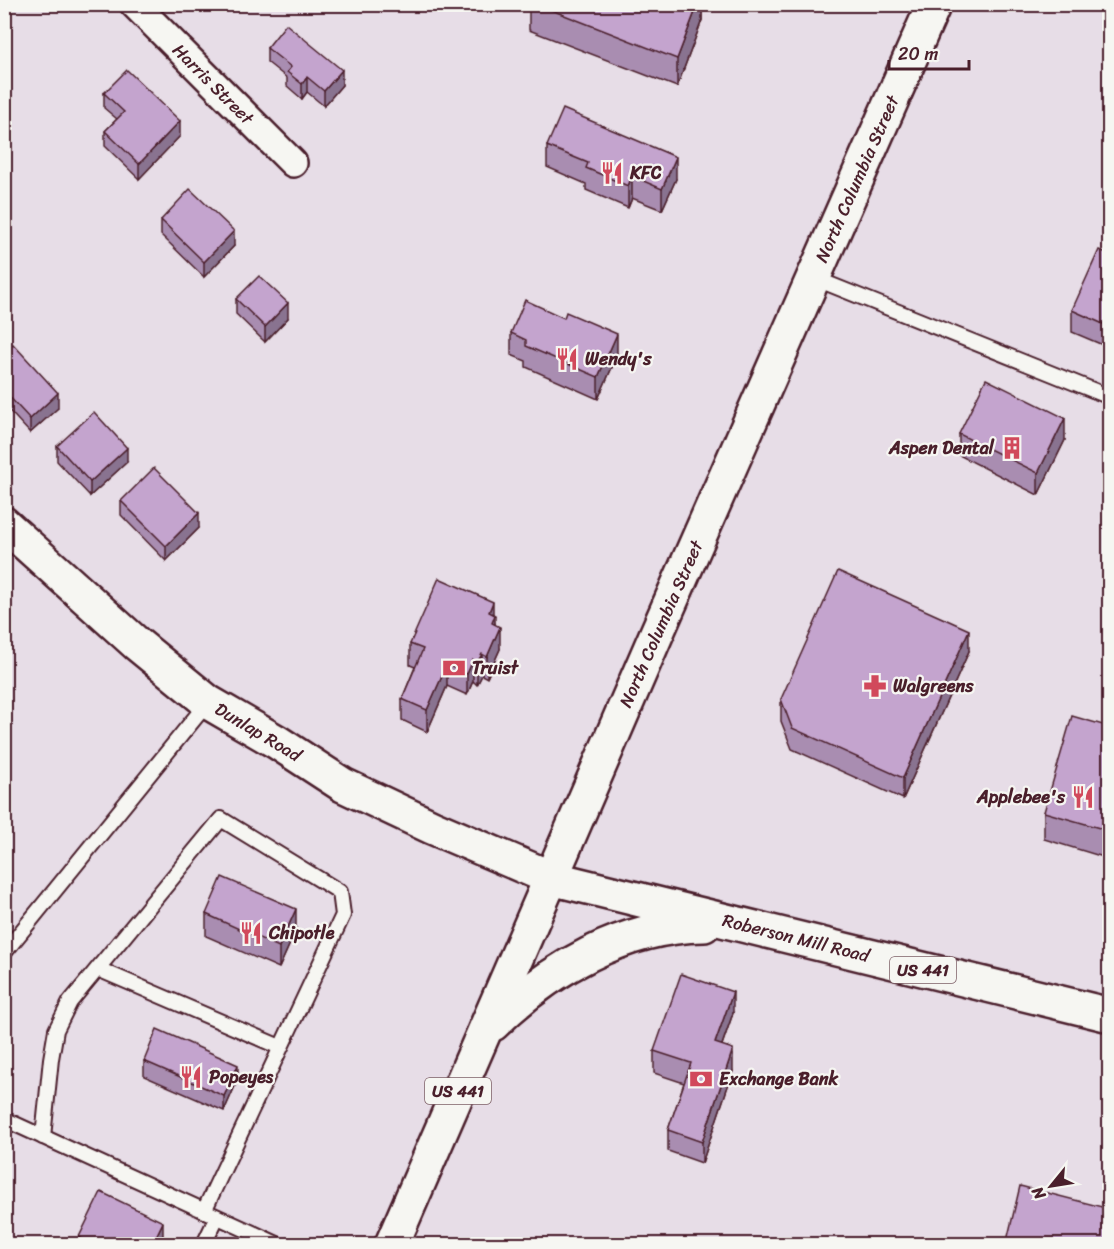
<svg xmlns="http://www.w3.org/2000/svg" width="1114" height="1249" font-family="Sriracha,sans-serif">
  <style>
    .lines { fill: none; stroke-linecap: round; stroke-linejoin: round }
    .service-casing { stroke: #4a1f2b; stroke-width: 18 }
    .minor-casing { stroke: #4a1f2b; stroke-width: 32 }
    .secondary-casing { stroke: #4a1f2b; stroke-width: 38 }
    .primary-casing { stroke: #4a1f2b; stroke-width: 38 }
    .trunk-casing { stroke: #4a1f2b; stroke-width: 38 }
    .service { stroke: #f6f6f2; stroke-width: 14 }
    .minor { stroke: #f6f6f2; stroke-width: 27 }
    .secondary { stroke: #f6f6f2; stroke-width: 33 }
    .primary { stroke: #f6f6f2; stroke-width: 33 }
    .trunk { stroke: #f6f6f2; stroke-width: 33 }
    .wall { fill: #a98db1; stroke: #4a1f2b; stroke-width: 1.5 }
    .shaded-wall { fill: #897390; stroke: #4a1f2b; stroke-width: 1.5 }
    .building { fill: #c4a4ce; stroke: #4a1f2b; stroke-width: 1.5 }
    .labels { text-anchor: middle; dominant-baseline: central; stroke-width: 4.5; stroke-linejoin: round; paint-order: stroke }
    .shield { fill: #f6f6f2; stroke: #7e6067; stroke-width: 1.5 }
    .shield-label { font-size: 16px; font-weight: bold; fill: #4a1f2b }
    .street-label { font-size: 18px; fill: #4a1f2b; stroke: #f6f6f2 }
    .poi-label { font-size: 18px; font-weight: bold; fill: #4a1f2b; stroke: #f6f6f2; text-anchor: start }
  </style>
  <rect width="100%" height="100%" fill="#e7dde7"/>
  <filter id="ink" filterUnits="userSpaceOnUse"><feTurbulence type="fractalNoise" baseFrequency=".0167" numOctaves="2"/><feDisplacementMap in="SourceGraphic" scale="12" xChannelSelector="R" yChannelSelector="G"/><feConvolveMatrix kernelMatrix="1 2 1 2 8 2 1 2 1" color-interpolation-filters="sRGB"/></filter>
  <g filter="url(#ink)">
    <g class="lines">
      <g class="service-casing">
        <g id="service">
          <path d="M 814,278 L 1110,397"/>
          <path d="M 4,953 L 208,702"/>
          <path d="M 98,969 L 280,1047"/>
          <path d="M 4,1119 L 277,1244"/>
          <path d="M 43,1137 L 51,1059 L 56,1030 L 70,1002 L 221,819 L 340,892 L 343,915 L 204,1211"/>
          <path d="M 204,1244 L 217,1217"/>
        </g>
      </g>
      <g class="minor-casing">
        <path id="minor" d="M 134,4 L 293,163"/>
      </g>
      <g class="secondary-casing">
        <path id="secondary" d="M 4,524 L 137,644 L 208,702 L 277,742 L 343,785 L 432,827 L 551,878"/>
      </g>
      <g class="primary-casing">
        <path id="primary" d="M 551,878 L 656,635 L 934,4"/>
      </g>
      <g class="trunk-casing">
        <g id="trunk">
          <path d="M 493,1024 C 549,969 623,926 704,925"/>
          <path d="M 392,1244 L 551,878 L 1110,1015"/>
        </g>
      </g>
      <use href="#service" class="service"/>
      <use href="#minor" class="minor"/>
      <use href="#secondary" class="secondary"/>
      <use href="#primary" class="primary"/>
      <use href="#trunk" class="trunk"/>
    </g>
    <g class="wall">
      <path d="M 529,4 L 702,4 L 702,20 L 677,87 L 529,30 Z"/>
      <path d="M 267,48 L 342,85 L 324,106 L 307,92 L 302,99 L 287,86 L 287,78 L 267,62 Z"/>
      <path d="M 104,93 L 180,136 L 139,179 L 105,146 L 105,131 L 117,119 L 104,108 Z"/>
      <path d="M 547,146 L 676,179 L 662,210 L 632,198 L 628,208 L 586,190 L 586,184 L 547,167 Z"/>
      <path d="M 161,220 L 234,246 L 204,277 L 161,235 Z"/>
      <path d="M 1110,254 L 1110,348 L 1072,332 L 1072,310 Z"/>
      <path d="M 236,299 L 288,318 L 265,342 L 236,314 Z"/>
      <path d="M 511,333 L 617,356 L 598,399 L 526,367 L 526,361 L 511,355 Z"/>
      <path d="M 4,351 L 58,408 L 30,433 L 4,405 Z"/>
      <path d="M 959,434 L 1065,440 L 1038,495 L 959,455 Z"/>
      <path d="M 57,446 L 127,462 L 90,496 L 57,461 Z"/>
      <path d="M 121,501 L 199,528 L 166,561 L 121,515 Z"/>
      <path d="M 493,614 L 500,649 L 487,678 L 482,675 L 477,685 L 473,681 L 467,695 L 447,686 L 427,732 L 402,720 L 402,699 L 415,667 L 410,665 L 410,644 Z"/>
      <path d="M 969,651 L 903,799 L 792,749 L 781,721 L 781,699 Z"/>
      <path d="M 1110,727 L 1110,859 L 1044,839 L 1044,812 Z"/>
      <path d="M 206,914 L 296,930 L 279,968 L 206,936 Z"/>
      <path d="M 733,1013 L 722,1045 L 733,1071 L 702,1163 L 668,1151 L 668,1130 L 684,1083 L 654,1073 L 654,1051 Z"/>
      <path d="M 144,1061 L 238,1079 L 224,1111 L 144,1076 Z"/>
      <path d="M 79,1237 L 163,1244 L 79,1245 Z"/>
    </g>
    <g class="shaded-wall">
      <path d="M 4,4 L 13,4 L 4,14 Z"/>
      <path d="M 698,4 L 702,4 L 702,20 L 677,87 L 677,59 Z"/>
      <path d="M 342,70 L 342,85 L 324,106 L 324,91 Z"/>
      <path d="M 307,77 L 307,92 L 302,99 L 302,84 Z"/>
      <path d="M 180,121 L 180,136 L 139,179 L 139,164 Z"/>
      <path d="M 676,157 L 676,179 L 662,210 L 662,189 Z"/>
      <path d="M 632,176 L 632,198 L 628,208 L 628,186 Z"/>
      <path d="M 234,231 L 234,246 L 204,277 L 204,262 Z"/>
      <path d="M 288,303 L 288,318 L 265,342 L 265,327 Z"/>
      <path d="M 617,334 L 617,356 L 598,399 L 598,377 Z"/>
      <path d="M 58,393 L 58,408 L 30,433 L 30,419 Z"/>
      <path d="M 1065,418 L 1065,440 L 1038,495 L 1038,473 Z"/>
      <path d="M 127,448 L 127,462 L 90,496 L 90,482 Z"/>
      <path d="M 199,513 L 199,528 L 166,561 L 166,546 Z"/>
      <path d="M 493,602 L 493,620 L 495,615 L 495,636 L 489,612 Z"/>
      <path d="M 500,627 L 500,649 L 487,678 L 487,657 Z"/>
      <path d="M 969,630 L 969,651 L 903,799 L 903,778 Z"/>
      <path d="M 482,654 L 482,675 L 477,685 L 477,663 Z"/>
      <path d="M 473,660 L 473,681 L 467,695 L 467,674 Z"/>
      <path d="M 447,665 L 447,686 L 427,732 L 427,710 Z"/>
      <path d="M 296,909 L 296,930 L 279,968 L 279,947 Z"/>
      <path d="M 733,992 L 733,1013 L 715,1065 L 715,1043 Z"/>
      <path d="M 733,1049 L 733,1071 L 702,1163 L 702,1142 Z"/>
      <path d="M 238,1065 L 238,1079 L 224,1111 L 224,1096 Z"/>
      <path d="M 163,1222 L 163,1245 L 152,1245 Z"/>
    </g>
    <g class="building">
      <path d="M 536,4 L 698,4 L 677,59 Z"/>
      <path d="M 286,24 L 342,70 L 324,91 L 307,77 L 302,84 L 287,72 L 291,67 L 267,48 Z"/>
      <path d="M 127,70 L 180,121 L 139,164 L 105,131 L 124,112 L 104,93 Z"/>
      <path d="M 563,109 L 676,157 L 662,189 L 632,176 L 628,186 L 586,168 L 588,163 L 547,146 Z"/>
      <path d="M 190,189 L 234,231 L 204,262 L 161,220 Z"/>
      <path d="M 1099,250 L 1110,254 L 1110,327 L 1072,310 Z"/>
      <path d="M 259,276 L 288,303 L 265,327 L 236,299 Z"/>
      <path d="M 525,300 L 564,318 L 566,312 L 617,334 L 598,377 L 526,346 L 526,340 L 511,333 Z"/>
      <path d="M 13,344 L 58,393 L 30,419 L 4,391 L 4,351 Z"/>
      <path d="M 986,379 L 1065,418 L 1038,473 L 959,434 Z"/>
      <path d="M 94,412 L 127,448 L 90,482 L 57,446 Z"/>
      <path d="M 154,468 L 199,513 L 166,546 L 121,501 Z"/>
      <path d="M 838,571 L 969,630 L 903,778 L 792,728 L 781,699 Z"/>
      <path d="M 439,578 L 493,602 L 489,612 L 495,615 L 492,623 L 500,627 L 487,657 L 482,654 L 477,663 L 473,660 L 467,674 L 447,665 L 427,710 L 402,699 L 423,649 L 410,644 Z"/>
      <path d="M 1072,716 L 1110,727 L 1110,831 L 1044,812 Z"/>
      <path d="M 222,877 L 296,909 L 279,947 L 206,914 Z"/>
      <path d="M 681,974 L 733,992 L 715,1043 L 733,1049 L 702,1142 L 668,1130 L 691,1063 L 654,1051 Z"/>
      <path d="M 157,1029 L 238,1065 L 224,1096 L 144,1061 Z"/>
      <path d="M 1020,1186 L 1110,1209 L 1110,1245 L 1006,1245 Z"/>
      <path d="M 101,1192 L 163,1222 L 152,1245 L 94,1245 L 79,1237 Z"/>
    </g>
  </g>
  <defs>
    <g id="restaurant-bare" transform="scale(1.8)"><path d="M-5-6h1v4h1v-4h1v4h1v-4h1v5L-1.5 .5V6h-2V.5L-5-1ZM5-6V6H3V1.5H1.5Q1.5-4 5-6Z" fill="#d1495b" stroke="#f6f6f2" stroke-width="2.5" paint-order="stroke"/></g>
    <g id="building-bare" transform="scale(1.8)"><path d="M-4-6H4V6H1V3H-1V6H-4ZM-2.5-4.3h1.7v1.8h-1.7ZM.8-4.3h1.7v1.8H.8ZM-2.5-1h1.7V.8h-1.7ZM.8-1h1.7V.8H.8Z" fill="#d1495b" stroke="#f6f6f2" stroke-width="2.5" paint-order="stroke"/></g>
    <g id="bank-bare" transform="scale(1.8)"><path d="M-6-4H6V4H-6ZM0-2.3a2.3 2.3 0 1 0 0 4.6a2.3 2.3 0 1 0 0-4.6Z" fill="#d1495b" stroke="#f6f6f2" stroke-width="2.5" paint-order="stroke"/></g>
    <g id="pharmacy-bare" transform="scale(1.8)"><path d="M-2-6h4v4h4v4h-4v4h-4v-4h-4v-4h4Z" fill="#d1495b" stroke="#f6f6f2" stroke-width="2.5" paint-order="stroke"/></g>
  </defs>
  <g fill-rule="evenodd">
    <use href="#restaurant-bare" x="612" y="173"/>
    <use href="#restaurant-bare" x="567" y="359"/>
    <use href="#building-bare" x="1012" y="448"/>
    <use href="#bank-bare" x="454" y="668"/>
    <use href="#pharmacy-bare" x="875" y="686"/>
    <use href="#restaurant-bare" x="1083" y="797"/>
    <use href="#restaurant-bare" x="251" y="933"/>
    <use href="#restaurant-bare" x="191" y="1077"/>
    <use href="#bank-bare" x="701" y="1079"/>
  </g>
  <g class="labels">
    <g class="shield">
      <rect x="890" y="957" width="66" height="26" rx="4.5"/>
      <rect x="425" y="1078" width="66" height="26" rx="4.5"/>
    </g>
    <g class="shield-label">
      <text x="923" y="970">US 441</text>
      <text x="458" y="1091">US 441</text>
    </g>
    <g class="street-label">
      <text transform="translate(213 84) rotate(45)">Harris Street</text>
      <text transform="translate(857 179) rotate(-66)">North Columbia Street</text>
      <text transform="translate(661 624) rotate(-66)">North Columbia Street</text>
      <text transform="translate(258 732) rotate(31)">Dunlap Road</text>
      <text transform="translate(796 938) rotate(14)">Roberson Mill Road</text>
    </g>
    <g class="poi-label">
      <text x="630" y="173">KFC</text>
      <text x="585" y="359">Wendy's</text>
      <text x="994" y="448" text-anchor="end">Aspen Dental</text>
      <text x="472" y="668">Truist</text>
      <text x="893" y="686">Walgreens</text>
      <text x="1065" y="797" text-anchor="end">Applebee's</text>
      <text x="269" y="933">Chipotle</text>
      <text x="209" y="1077">Popeyes</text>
      <text x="719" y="1079">Exchange Bank</text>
    </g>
  </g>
  <rect width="1114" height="1249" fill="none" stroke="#f6f6f2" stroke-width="24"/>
  <rect x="12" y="12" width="1090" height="1225" fill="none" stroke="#4a1f2b" stroke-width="2" filter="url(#ink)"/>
  <g transform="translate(1051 1186) rotate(240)" stroke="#f6f6f2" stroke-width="4.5" paint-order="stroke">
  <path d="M0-4.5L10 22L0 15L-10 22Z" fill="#4a1f2b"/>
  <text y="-9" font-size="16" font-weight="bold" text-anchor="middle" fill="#4a1f2b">N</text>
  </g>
  <path d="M889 60v9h80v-9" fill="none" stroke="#4a1f2b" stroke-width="3"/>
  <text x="898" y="60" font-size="18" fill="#4a1f2b" stroke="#f6f6f2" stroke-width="4.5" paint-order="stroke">20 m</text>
</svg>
